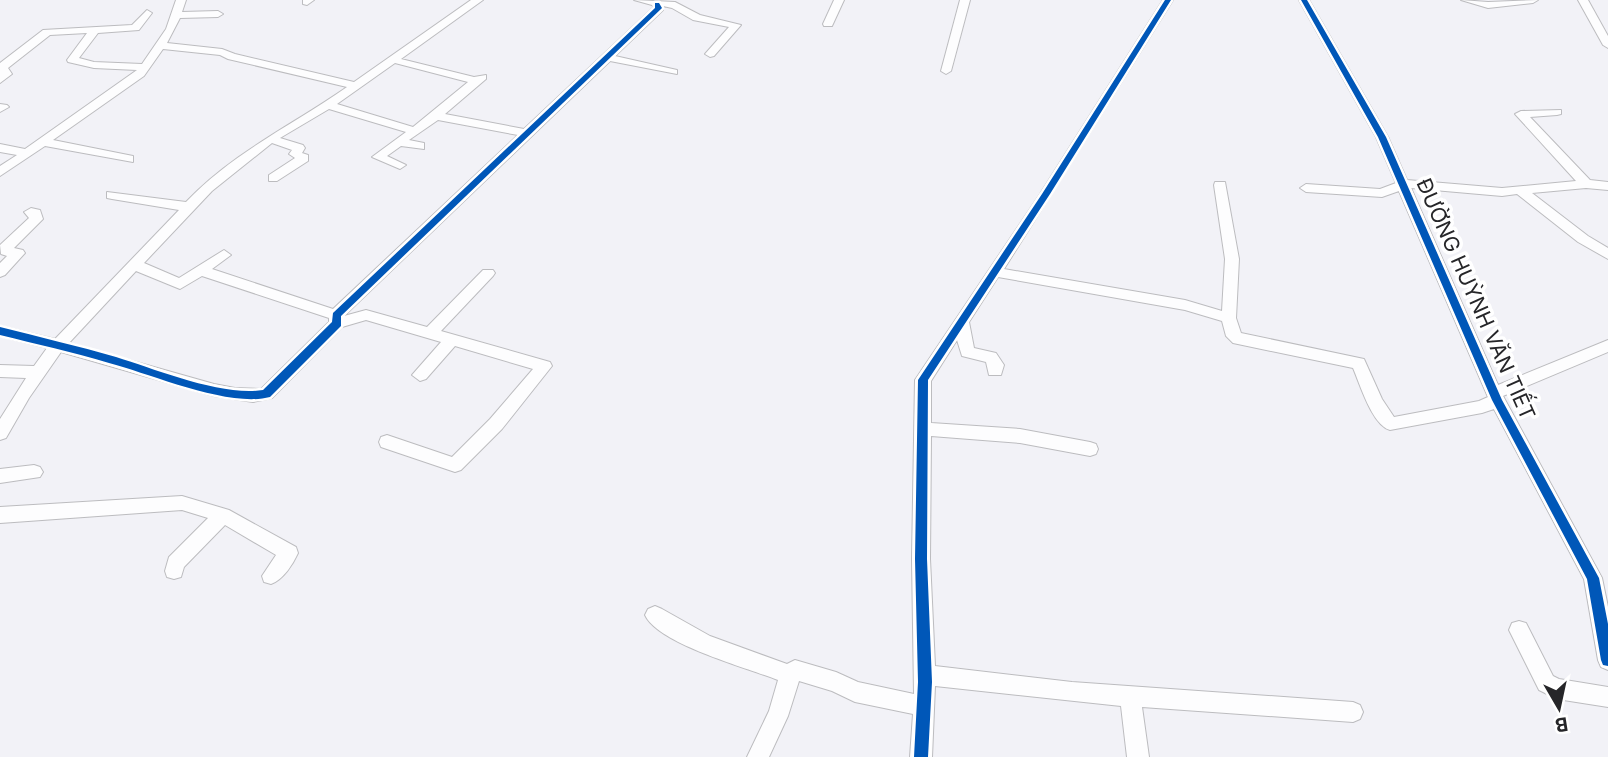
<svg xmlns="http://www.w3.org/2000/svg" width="1608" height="757" font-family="Inter,sans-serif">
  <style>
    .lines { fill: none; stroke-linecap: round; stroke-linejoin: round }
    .minor-casing { stroke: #bcbcbf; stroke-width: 2 }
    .minor { fill: #fdfdfe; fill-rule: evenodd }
    .cycleway-casing { stroke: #fff; stroke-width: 5 }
    .cycleway { fill: #0057b8; fill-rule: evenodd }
    .labels { text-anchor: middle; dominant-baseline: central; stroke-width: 7; stroke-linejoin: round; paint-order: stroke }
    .street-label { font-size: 21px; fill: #262629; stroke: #fff }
  </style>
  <rect width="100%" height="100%" fill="#f2f2f7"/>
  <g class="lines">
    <g class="minor-casing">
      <g id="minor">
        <path d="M 176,0 L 186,0 L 182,12 L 218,11 L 223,14 L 218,17 L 180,18 L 167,43 L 222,49 L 235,54 L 354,82 L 471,0 L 483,0 L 401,59 L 474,77 L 486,75 L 486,79 L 445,114 L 524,129 L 654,7 L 652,5 L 634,0 L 675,2 L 700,15 L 741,25 L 714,56 L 710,57 L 705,54 L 729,27 L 693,20 L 672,8 L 663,6 L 663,10 L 615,56 L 677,70 L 677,74 L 610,61 L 344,316 L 366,310 L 427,327 L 483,270 L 493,270 L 495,273 L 493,276 L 441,331 L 550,362 L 552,366 L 502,429 L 461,470 L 455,472 L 381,447 L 379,442 L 381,437 L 387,435 L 452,457 L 490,419 L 533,369 L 455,346 L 426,379 L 420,381 L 412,375 L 441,342 L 366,320 L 342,327 L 272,398 L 253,402 L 214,396 L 61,352 L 29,398 L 6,438 L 0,440 L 0,419 L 26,378 L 0,377 L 0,365 L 34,366 L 47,348 L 0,336 L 0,326 L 55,339 L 179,210 L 112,199 L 107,198 L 107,192 L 186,202 C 234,152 291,126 347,87 L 228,59 L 220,55 L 163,49 L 144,76 L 53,140 L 133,156 L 133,162 L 45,146 L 0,176 L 0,166 L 17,155 L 0,152 L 0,144 L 25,149 L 137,70 L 94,68 L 68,62 L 67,60 L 87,33 L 50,35 L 8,68 L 12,74 L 0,83 L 0,63 L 43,30 L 132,25 L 147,10 L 152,13 L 139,30 L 98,33 L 79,58 L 94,62 L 142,64 L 166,29 ZM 395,63 L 468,82 L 413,127 L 337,104 ZM 329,109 L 406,132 L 372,157 L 400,169 L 406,165 L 387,156 L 401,146 L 424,149 L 424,143 L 409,140 L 438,120 L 518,135 L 333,309 L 212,269 L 231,255 L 224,250 L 179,278 L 144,263 L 212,191 L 272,143 L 292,150 L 289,154 L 295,158 L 269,175 L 269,181 L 277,181 L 308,161 L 308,155 L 302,153 L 305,148 L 303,145 L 280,138 ZM 136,271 L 180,289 L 202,276 L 329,318 L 329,322 L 261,389 L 235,388 L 214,384 L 69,343 Z"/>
        <path d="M 303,0 L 314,0 L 307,5 L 303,4 Z"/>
        <path d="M 834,0 L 844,0 L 832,26 L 824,26 L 823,24 Z"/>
        <path d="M 960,0 L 970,0 L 951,71 L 946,74 L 941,71 Z"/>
        <path d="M 1163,0 L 1173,0 L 1004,269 L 1185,300 L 1222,311 L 1225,259 L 1214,185 L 1215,182 L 1225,182 L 1239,259 L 1236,318 L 1241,333 L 1364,359 L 1382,399 L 1394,417 L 1479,401 L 1488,397 L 1399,191 L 1382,197 L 1306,192 L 1300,188 L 1306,184 L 1380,189 L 1396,183 L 1376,137 L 1299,0 L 1309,0 L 1388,137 L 1407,180 L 1502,188 L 1576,181 L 1515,114 L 1521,111 L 1561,110 L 1561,114 L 1557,115 L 1530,117 L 1590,180 L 1608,182 L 1608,190 L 1586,188 L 1532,193 L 1588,236 L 1608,248 L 1608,259 L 1578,242 L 1517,194 L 1502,196 L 1411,188 L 1498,385 L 1608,340 L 1608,352 L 1503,396 L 1602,578 L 1608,607 L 1608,670 L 1601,667 L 1598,660 L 1584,579 L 1494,409 L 1482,413 L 1390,430 C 1372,425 1360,384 1353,368 L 1233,343 L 1226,336 L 1222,321 L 1185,310 L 998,277 L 969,322 L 974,348 L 996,353 L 1004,365 L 1001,375 L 989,375 L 986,362 L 962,356 L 957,340 L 931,381 L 931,423 L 1020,429 L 1090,442 L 1096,444 L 1098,449 L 1096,454 L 1090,456 L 1020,443 L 931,436 L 930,559 L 935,666 L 1072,682 L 1353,702 L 1360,705 L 1363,712 L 1360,719 L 1353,722 L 1142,707 L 1149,757 L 1127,757 L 1121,706 L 935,686 L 932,757 L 910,757 L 913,714 L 855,702 L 832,691 L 799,681 L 788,716 L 769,757 L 747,757 L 769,711 L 778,680 C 748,668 658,644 645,615 L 648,609 L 655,606 L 662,609 L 710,636 L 787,664 L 795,660 L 836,672 L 858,682 L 914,694 L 912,559 L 915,380 L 1040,194 Z"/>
        <path d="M 1461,0 L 1488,2 L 1538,0 L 1533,3 L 1488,8 Z"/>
        <path d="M 1578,0 L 1588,0 L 1608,36 L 1608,48 L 1603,45 Z"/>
        <path d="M 0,104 L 7,105 L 9,107 L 0,112 Z"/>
        <path d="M 31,208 L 40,210 L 43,219 L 14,248 L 23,250 L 25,253 L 5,275 L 0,277 L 0,263 L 7,256 L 1,254 L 0,245 L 29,218 L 24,212 Z"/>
        <path d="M 34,465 L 40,467 L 43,472 L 40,477 L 0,483 L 0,469 Z"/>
        <path d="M 182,496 L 229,510 L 296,547 L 298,553 C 293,564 283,580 271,584 L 264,582 L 262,576 L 276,555 L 225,525 L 184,567 L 181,577 L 174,579 L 167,577 L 165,571 L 169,557 L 208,518 L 182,510 L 0,523 L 0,507 Z"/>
        <path d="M 1519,621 L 1526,623 L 1553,676 L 1559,679 L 1608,687 L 1608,707 L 1557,699 L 1539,690 L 1509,630 L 1512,623 Z"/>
      </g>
    </g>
    <use href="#minor" class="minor"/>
    <g class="cycleway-casing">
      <g id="cycleway">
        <path d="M 1165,0 L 1171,0 L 1050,194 L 928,380 L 927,559 L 932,682 L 928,757 L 914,757 L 918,682 L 915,559 L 918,380 L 1042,194 Z"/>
        <path d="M 1301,0 L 1307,0 L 1386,137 L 1502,400 L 1599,578 L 1608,624 L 1608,666 L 1603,665 L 1601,660 L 1587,579 L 1492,400 L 1378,137 Z"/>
        <path d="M 655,3 L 659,3 L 662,8 L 661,9 L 341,316 L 341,326 L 270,397 C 229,408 151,374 109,363 C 73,352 36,344 0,335 L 0,327 C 39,337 78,346 116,357 C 155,369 223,397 263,390 L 332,322 L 333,313 L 655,8 Z"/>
      </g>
    </g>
    <use href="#cycleway" class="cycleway"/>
  </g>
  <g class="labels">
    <g class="street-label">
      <text transform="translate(1476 299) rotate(66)">ĐƯỜNG HUỲNH VĂN TIẾT</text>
    </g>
  </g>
  <g transform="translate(1559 708) rotate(171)" stroke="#ffffff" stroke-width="5" paint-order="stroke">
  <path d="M0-5L12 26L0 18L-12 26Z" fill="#262629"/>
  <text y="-10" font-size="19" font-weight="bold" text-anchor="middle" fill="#262629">B</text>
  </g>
</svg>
